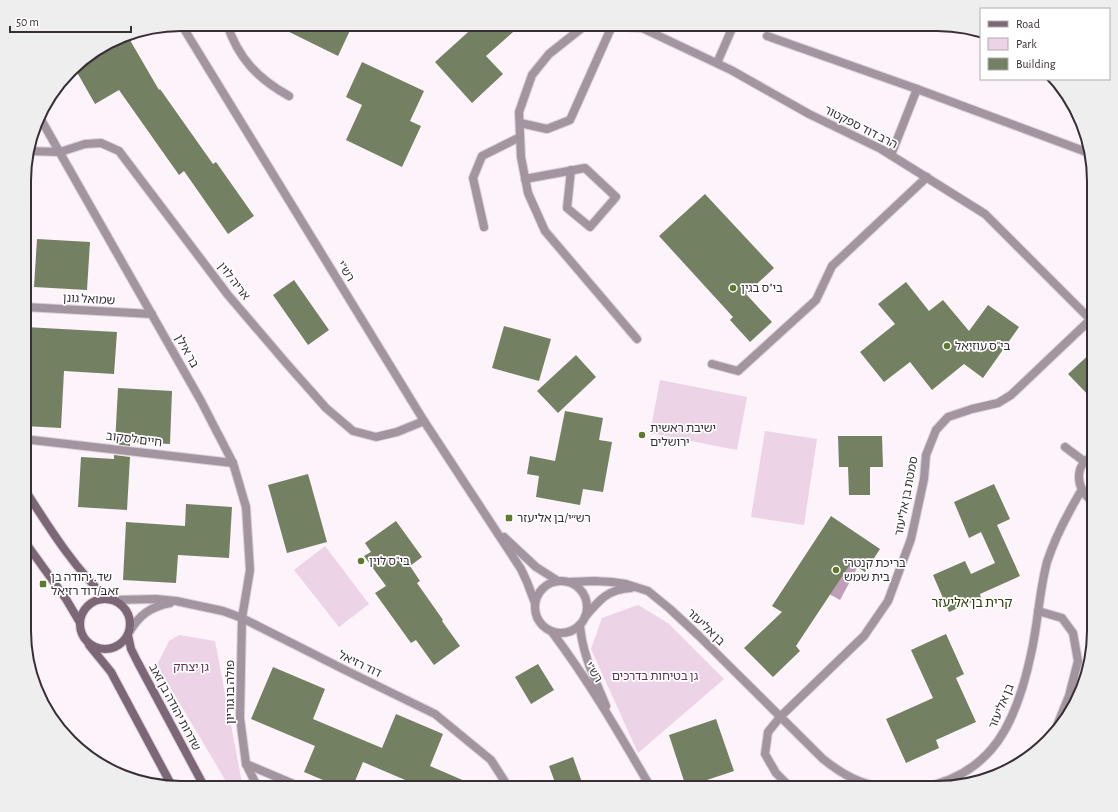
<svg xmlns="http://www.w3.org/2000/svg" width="1118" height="812" font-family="'Alegreya Sans','Noto Sans Hebrew',sans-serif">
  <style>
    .green { fill: #ecd3e6 }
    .water { fill: #be9fb7 }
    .building { fill: #738162 }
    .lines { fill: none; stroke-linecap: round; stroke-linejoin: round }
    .service-casing { stroke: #dad0d8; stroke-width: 10 }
    .minor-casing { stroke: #dad0d8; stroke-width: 10 }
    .tertiary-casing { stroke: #dad0d8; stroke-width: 10 }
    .secondary-casing { stroke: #dad0d8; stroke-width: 10 }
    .service { stroke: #a395a0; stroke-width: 8 }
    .minor { stroke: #a395a0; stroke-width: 8 }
    .tertiary { stroke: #a395a0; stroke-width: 8 }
    .secondary { stroke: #7b6776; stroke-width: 8 }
    .poi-dot { fill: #5e7a2f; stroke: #fff; stroke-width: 1.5 }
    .labels { text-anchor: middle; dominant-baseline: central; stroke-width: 3.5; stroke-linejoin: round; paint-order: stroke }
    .street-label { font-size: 12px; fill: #382f36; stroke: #fff }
    .poi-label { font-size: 12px; fill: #382f36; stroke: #fff; text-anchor: start }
    .park-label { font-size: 12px; fill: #5e3356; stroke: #fff }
    .neighbourhood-label { font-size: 13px; fill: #2b3d07; stroke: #fff }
    .rim { fill: none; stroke: #382f36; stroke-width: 2 }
  </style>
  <rect width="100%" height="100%" fill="#fdf3fb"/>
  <g class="green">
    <path d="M 660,380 L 747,397 L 737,450 L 650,433 Z"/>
    <path d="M 765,431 L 817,439 L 804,525 L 751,517 Z"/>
    <path d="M 325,546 L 369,604 L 339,627 L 294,570 Z"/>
    <path d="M 638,605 L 668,623 L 724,679 L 638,753 L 591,649 L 602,618 Z"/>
    <path d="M 179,635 L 215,641 L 243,788 L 230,788 L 157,665 L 169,641 Z"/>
  </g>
  <path class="water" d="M 863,557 L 840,600 L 809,583 Z"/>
  <g class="building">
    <path d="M 273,24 L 353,24 L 338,56 Z"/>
    <path d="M 477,24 L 522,24 L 486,56 L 503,74 L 472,103 L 435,62 Z"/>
    <path d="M 127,35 L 159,90 L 160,89 L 213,164 L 216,162 L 254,216 L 228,234 L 184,171 L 179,175 L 119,90 L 95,104 L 74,67 L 77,63 L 121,36 Z"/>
    <path d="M 362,62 L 424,91 L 410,121 L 421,126 L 402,167 L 346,140 L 362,105 L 346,97 Z"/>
    <path d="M 705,194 L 774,268 L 746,294 L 772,322 L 750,342 L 730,320 L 733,317 L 659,236 Z"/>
    <path d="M 37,239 L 90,242 L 87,290 L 34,287 Z"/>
    <path d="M 294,280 L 329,330 L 308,345 L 273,295 Z"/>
    <path d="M 906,282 L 929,311 L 943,300 L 969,331 L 988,305 L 1019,327 L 983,378 L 964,364 L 932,390 L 910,362 L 884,382 L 860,352 L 895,324 L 878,304 Z"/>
    <path d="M 504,326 L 551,339 L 539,381 L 492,368 Z"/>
    <path d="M 25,327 L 117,332 L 114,374 L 64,371 L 61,428 L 25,426 L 27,369 L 25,369 Z"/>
    <path d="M 1094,350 L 1094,401 L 1068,374 Z"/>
    <path d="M 576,355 L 596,377 L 558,413 L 537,391 Z"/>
    <path d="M 118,388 L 172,391 L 170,444 L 130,442 L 130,446 L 115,444 Z"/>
    <path d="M 565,411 L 603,418 L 599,440 L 612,442 L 603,492 L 583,489 L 580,505 L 536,497 L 539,476 L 527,474 L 530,456 L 555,461 Z"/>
    <path d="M 838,436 L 882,436 L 883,467 L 870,467 L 870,495 L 849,495 L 848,467 L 839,467 Z"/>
    <path d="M 114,455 L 130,457 L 127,510 L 78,507 L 81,457 L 114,459 Z"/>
    <path d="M 308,474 L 327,542 L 287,553 L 268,485 Z"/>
    <path d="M 994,484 L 1010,519 L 997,525 L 1020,576 L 980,594 L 981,598 L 949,612 L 933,575 L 965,561 L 971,574 L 995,563 L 981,532 L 969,538 L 954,502 Z"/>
    <path d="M 186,504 L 232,507 L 229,558 L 178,555 L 176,583 L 123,580 L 126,522 L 185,526 Z"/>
    <path d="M 831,516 L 880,549 L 865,572 L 851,563 L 796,646 L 800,651 L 773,677 L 744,648 L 782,612 L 772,606 Z"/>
    <path d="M 396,521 L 422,557 L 410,566 L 420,581 L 417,583 L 443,620 L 442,621 L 460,646 L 434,665 L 416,640 L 411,643 L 375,593 L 386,586 L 364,556 L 371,552 L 365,543 Z"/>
    <path d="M 946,634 L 964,674 L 956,678 L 976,722 L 936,740 L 939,748 L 906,763 L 886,719 L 933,698 L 911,650 Z"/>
    <path d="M 538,664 L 554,690 L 531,704 L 515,677 Z"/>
    <path d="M 273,667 L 325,689 L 313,719 L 382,748 L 396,714 L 443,734 L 430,766 L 481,788 L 424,788 L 363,762 L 352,788 L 342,788 L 304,772 L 315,746 L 251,719 Z"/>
    <path d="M 716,719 L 734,771 L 686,787 L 669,735 Z"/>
    <path d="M 573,757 L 584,788 L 557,788 L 549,766 Z"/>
  </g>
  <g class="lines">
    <g class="service-casing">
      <g id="service">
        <path d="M 583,27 L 549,54 L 532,75 L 519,112 L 521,157 L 528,193 L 545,231 L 637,339"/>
        <path d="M 767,36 L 917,89 L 1089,153"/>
        <path d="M 520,123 L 547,129 L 570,120 L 612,26"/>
        <path d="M 891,155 L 917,89"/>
        <path d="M 525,179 L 585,168 L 616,197 L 590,227 L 567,208 L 571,170"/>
        <path d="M 484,227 L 473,178 L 482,156 L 520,137"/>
      </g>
    </g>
    <g class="minor-casing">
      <g id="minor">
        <path d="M 227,24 C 238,58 258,79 289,96"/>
        <path d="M 579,24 L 583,27 L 612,26 L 642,28 L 731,70 L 809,114 L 881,149 L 985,214 L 1093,322"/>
        <path d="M 717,63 L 734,24"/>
        <path d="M 39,116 L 201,401 L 233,463 L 246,507 L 250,570 L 242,618 L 240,718 L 246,764 L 258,788"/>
        <path d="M 28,151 L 60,152 L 85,144 L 101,143 L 119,151 L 228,295 L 287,364 L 326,408 L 353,431 L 376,437 L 397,432 L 424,421"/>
        <path d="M 25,307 L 152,314"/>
        <path d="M 712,364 L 738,371 L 816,300 L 832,266 L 927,177"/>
        <path d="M 32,440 L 233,463"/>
        <path d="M 1065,447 L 1085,462"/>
        <path d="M 1094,456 C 1072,464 1076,492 1094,502"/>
        <path d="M 569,582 L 594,581 L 612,582 L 626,584 L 648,591 L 670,609 L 699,636 L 823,759 C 843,775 861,785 887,788"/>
        <path d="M 113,600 L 156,599 L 176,601 L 223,611 L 242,618 L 349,672 L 435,714 L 491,760 L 509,788"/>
        <path d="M 1038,611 L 1062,618 L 1073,633 L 1078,661 L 1069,696 L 1054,733"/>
        <path d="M 585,617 C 599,600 608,589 631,588"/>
        <path d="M 130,631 C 140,614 151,607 170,603"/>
        <path d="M 246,764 L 303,788"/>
        <path d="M 791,788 L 776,773 L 765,754 L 768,732 L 781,716 L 864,636 L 888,601 L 911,539 L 924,479 L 926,455 L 936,430 L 948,417 L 972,409 L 998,403 L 1011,395 L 1091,319"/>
        <path d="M 920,788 C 994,775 1017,720 1031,654 C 1038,624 1039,592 1047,562 C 1055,537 1068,513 1081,491"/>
      </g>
    </g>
    <g class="tertiary-casing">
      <g id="tertiary">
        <path d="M 181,24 L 424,421 L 521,569 L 527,582 L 535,603"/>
        <path d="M 504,537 L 536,567 L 558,581"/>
        <circle cx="561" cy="607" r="26"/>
        <path d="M 580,625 C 582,654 595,679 606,706"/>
        <path d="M 552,632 C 589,681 620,735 651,788"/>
      </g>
    </g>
    <g class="secondary-casing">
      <g id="secondary">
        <path d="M 25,490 C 48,526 76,571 108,599"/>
        <path d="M 25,542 L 66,599 L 79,621"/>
        <circle cx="105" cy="624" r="25"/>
        <path d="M 128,635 L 131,649 L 137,661 L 205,788"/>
        <path d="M 89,645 L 111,672 L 173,788"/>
      </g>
    </g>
    <use href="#service" class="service"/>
    <use href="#minor" class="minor"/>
    <use href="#tertiary" class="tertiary"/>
    <use href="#secondary" class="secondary"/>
  </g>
  <g class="poi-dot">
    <circle cx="733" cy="288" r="4"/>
    <circle cx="947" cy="346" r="4"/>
    <circle cx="642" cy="435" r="4"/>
    <rect x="505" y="514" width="8" height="8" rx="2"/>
    <circle cx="361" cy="561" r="4"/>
    <circle cx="836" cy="570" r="4"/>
    <rect x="39" y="580" width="8" height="8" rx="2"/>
  </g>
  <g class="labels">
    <g class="street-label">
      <text transform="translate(861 127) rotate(27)">הרב דוד ספקטור</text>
      <text transform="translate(346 271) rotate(58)">רש"י</text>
      <text transform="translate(234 281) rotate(52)">אריה לוין</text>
      <text transform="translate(89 299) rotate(3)">שמואל גונן</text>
      <text transform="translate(187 351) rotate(61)">בר אילן</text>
      <text transform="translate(134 439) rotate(7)">חיים לסקוב</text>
      <text transform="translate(906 496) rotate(-79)">סמטת בן אליעזר</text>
      <text transform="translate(706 627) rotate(44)">בן אליעזר</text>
      <text transform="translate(360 664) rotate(26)">דוד רזיאל</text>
      <text transform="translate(594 672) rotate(58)">רש"י</text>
      <text transform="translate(230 692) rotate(-90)">פולה בו גוריון</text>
      <text transform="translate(1001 706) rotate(-67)">בן אליעזר</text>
      <text transform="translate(175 707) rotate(62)">שדרות יהודה בן זאב</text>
    </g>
    <g class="poi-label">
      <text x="741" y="288">בי"ס בגין</text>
      <text x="955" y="346">בי"ס עוזיאל</text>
      <text x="650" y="428">ישיבת ראשית<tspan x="650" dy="14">ירושלים</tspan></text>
      <text x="517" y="518">רש״י/בן אליעזר</text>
      <text x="369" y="561">בי"ס לוין</text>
      <text x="844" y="563">בריכת קנטרי<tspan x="844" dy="14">בית שמש</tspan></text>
      <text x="51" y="577">שד. יהודה בן<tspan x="51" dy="14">זאב/דוד רזיאל</tspan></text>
    </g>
    <g class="park-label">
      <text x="191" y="667">גן יצחק</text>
      <text x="655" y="676">גן בטיחות בדרכים</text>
    </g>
    <g class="neighbourhood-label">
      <text x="972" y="603">קרית בן אליעזר</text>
    </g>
  </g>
  <path d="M0 0H1118V812H0ZM181 31H937A150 150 0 0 1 1087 181V631A150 150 0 0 1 937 781H181A150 150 0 0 1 31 631V181A150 150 0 0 1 181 31Z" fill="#efeeef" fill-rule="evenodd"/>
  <path class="rim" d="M181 31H937A150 150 0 0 1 1087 181V631A150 150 0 0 1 937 781H181A150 150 0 0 1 31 631V181A150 150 0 0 1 181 31Z"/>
  <rect x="980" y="8" width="130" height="72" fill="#ffffff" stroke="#afacaf"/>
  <rect x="988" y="21" width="20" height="6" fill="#7b6776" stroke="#afacaf"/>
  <text x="1016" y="28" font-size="12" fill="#382f36">Road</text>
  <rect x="988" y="38" width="20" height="12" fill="#ecd3e6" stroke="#afacaf"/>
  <text x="1016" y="48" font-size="12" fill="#382f36">Park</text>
  <rect x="988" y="58" width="20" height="12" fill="#738162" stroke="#afacaf"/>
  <text x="1016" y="68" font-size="12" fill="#382f36">Building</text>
  <path d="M10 26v6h121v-6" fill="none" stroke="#382f36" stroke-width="2"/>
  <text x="16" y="26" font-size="12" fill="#382f36" stroke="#ffffff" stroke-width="3" paint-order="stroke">50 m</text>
</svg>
